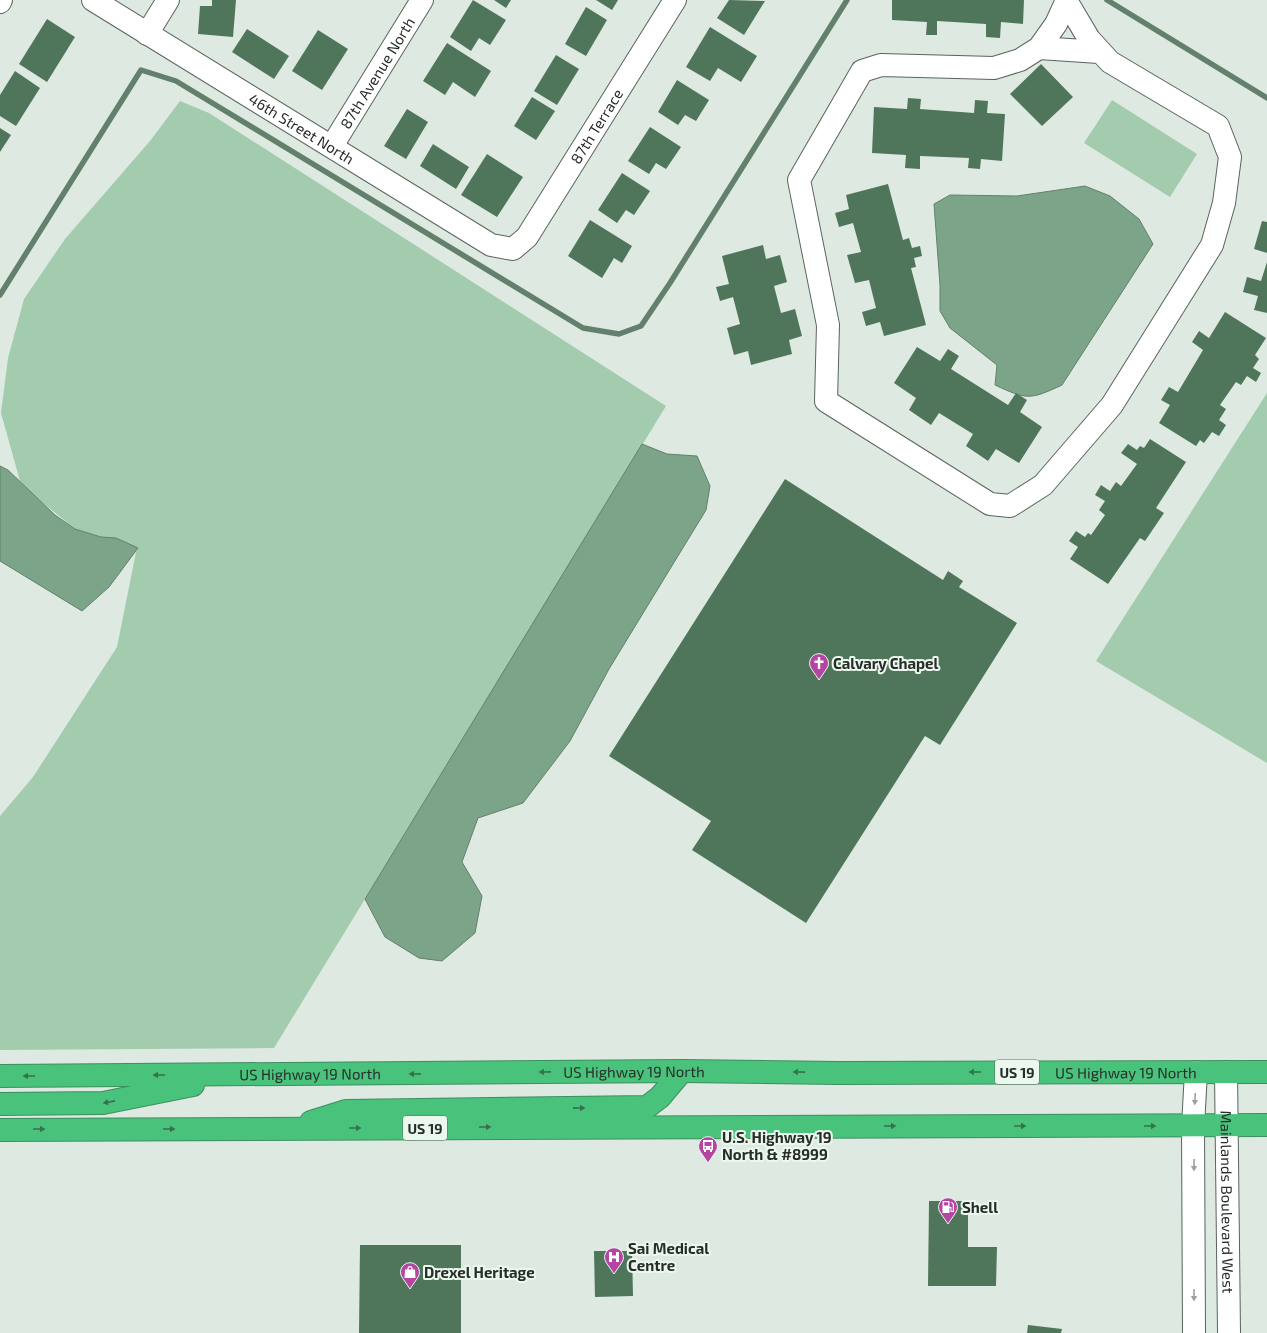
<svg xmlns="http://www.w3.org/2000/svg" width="1267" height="1333" font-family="'Exo 2',sans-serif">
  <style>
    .green { fill: #a3cbae }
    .water { fill: #7ca488; stroke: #63806c }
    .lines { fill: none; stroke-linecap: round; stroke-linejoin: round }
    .stream { stroke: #63806c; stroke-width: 5.5 }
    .building { fill: #4f765b }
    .minor-casing { stroke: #59645c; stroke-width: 24 }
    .highway-casing { stroke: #3d8e5f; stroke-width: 24 }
    .minor { stroke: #fff; stroke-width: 22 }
    .highway { stroke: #49c37b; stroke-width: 22 }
    .oneway { fill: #37704e }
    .oneway2 { fill: #9ea09f }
    .labels { text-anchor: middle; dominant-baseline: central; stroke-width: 4; stroke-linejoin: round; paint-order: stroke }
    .shield { fill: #ebf8ee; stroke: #626a65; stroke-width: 1 }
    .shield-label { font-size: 14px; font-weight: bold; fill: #282d2a }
    .street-label { font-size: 15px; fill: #282d2a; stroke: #ebf8ee }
    .poi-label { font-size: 15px; font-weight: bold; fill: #282d2a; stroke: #ebf8ee; text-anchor: start }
  </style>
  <rect width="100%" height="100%" fill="#deeae1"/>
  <g class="green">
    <path d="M 1112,100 L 1197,154 L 1170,197 L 1084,143 Z"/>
    <path d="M 180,101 L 209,113 L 666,406 L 274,1048 L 0,1050 L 0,816 L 33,777 L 117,647 L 136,552 L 138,549 L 116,538 L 101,537 L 75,529 L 37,498 L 20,481 L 1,413 L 8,358 L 24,299 L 65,239 L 150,141 Z"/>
    <path d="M 1267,393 L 1267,763 L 1096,661 Z"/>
  </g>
  <g class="water">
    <path d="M 1085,186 L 1110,196 L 1139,219 L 1153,244 L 1062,385 C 1030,400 1027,400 995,385 L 997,365 L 950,328 L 940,311 L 940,285 L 934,204 L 950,195 L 1017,196 Z"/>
    <path d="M 642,444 L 667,454 L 697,456 L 710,486 L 706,510 L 609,669 L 570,741 L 523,803 L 478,818 L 462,862 L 482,896 L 475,933 L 442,961 L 419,958 L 385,937 L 365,899 Z"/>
    <path d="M 0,466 L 8,470 L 55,515 L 75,529 L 101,537 L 116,538 L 138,548 L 109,587 L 82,611 L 0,561 Z"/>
  </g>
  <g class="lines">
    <g class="stream">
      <path d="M 1107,0 L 1267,98"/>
      <path d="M 0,295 L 141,70 L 176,81 L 583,328 L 619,334 L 641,326 L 670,283 L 847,0"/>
    </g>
  </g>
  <g class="building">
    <path d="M 212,0 L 236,0 L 233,37 L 198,34 L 200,6 L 212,6 Z"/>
    <path d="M 473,0 L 506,20 L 490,45 L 479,38 L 471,51 L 450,37 Z"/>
    <path d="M 494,0 L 511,0 L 506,8 Z"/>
    <path d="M 596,0 L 618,0 L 612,10 Z"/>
    <path d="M 729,0 L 765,1 L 744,35 L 717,18 Z"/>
    <path d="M 892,0 L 1024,0 L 1023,24 L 1001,22 L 1000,38 L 986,37 L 986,24 L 937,21 L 937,35 L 926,35 L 927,22 L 892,20 Z"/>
    <path d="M 586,7 L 607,20 L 586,56 L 565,44 Z"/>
    <path d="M 47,19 L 75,37 L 47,82 L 19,64 Z"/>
    <path d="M 710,27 L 757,56 L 741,82 L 718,68 L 710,81 L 686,67 Z"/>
    <path d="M 247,29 L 289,56 L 274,79 L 232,52 Z"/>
    <path d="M 318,30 L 348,49 L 322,90 L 292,71 Z"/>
    <path d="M 447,43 L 491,71 L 475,97 L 453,82 L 445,95 L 423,81 Z"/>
    <path d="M 556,55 L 579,69 L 557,105 L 534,91 Z"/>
    <path d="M 1041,64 L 1073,97 L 1042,126 L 1010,94 Z"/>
    <path d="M 15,71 L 40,88 L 16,126 L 0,116 L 0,95 Z"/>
    <path d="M 677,80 L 709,100 L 696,121 L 685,115 L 678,125 L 658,112 Z"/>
    <path d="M 532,97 L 555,111 L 536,140 L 514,126 Z"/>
    <path d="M 908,98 L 921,99 L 920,109 L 974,113 L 975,100 L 988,101 L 987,113 L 1005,114 L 1002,161 L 981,159 L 980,169 L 968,168 L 969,158 L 920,156 L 920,169 L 905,168 L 906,155 L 872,153 L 874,107 L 907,109 Z"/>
    <path d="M 407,109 L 428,122 L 406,159 L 384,146 Z"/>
    <path d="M 650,127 L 681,147 L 666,169 L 656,163 L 649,174 L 628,161 Z"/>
    <path d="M 0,128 L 11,135 L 0,152 Z"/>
    <path d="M 433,144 L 469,167 L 456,189 L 420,166 Z"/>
    <path d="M 487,154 L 523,177 L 497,217 L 461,195 Z"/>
    <path d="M 622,173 L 650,191 L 634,215 L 626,210 L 617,223 L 598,210 Z"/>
    <path d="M 888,184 L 903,240 L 909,238 L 912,248 L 920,246 L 922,256 L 914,258 L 916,267 L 911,268 L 926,325 L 884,336 L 880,322 L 866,326 L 862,312 L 876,308 L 869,280 L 855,283 L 847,255 L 861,252 L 853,223 L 839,227 L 835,213 L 849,209 L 846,195 Z"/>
    <path d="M 590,220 L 632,246 L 622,263 L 614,258 L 602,278 L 568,256 Z"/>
    <path d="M 1262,221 L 1267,222 L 1267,253 L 1254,249 Z"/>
    <path d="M 763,245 L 766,259 L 780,255 L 787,282 L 774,286 L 781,313 L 795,309 L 802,336 L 789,340 L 792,354 L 751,365 L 748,351 L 734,355 L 727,328 L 740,324 L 733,297 L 720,301 L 716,287 L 729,284 L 722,256 Z"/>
    <path d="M 1267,262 L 1267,313 L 1254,310 L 1258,296 L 1243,292 L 1247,277 L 1261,281 Z"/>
    <path d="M 1225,312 L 1266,338 L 1255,355 L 1259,359 L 1253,368 L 1261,373 L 1256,382 L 1247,376 L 1241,385 L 1236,382 L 1220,405 L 1226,409 L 1219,420 L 1226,425 L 1219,436 L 1212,432 L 1204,443 L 1200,440 L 1196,446 L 1159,423 L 1170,405 L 1161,400 L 1169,387 L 1178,392 L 1203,350 L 1192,342 L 1199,331 L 1209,338 Z"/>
    <path d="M 917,347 L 940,361 L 948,349 L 959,356 L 951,369 L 1008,405 L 1016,393 L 1027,400 L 1020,412 L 1042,427 L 1019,463 L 996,449 L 988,461 L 966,446 L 973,434 L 939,413 L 931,425 L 909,410 L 916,398 L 894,383 Z"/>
    <path d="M 1150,439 L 1186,462 L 1156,508 L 1164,513 L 1145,541 L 1140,538 L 1108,584 L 1070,559 L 1078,547 L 1069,541 L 1076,531 L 1085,537 L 1088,533 L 1091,535 L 1105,515 L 1099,510 L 1105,501 L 1095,495 L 1101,485 L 1110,491 L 1116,482 L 1121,486 L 1137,464 L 1121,453 L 1128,444 L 1137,450 L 1140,446 L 1144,448 Z"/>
    <path d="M 785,479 L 943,580 L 948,571 L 963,581 L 959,587 L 1017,623 L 940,745 L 925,736 L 806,923 L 692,850 L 711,821 L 609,756 Z"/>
    <path d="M 929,1201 L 968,1201 L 968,1247 L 997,1247 L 996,1286 L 928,1286 Z"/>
    <path d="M 360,1245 L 461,1245 L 461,1333 L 359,1333 Z"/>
    <path d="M 594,1251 L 632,1251 L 633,1296 L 595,1297 Z"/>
    <path d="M 1028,1325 L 1062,1329 L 1061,1333 L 1027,1333 Z"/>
  </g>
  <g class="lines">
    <g class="minor-casing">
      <g id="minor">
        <path id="s1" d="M 93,0 L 491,245 L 513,249 L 527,237 L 675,0"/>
        <path d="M 0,2 L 1,0"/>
        <path d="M 1067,2 L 1089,39 L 1110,62 L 1218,126 L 1230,157 L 1224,203 L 1212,245 L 1112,405 L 1043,485 L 1010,506 L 990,504 L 826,401 L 828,325 L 799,180 L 862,71 L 881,65 L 994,68 L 1020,60 L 1039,48 L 1056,24 L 1067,0"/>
        <path d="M 147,34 L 168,0"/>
        <path d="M 1039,48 L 1099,52"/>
        <path id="s2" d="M 332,146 L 422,0"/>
        <path id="s3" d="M 1226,1072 L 1229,1333"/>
        <path d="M 1194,1333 L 1193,1126 L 1196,1072"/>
      </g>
    </g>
    <g class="highway-casing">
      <g id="highway">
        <path id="s4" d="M 0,1076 L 682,1071 L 838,1073 L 1267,1072"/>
        <path d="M 0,1104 L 103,1103 L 193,1085"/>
        <path d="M 311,1122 L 346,1111 L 647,1107 L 660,1097 L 682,1071"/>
        <path d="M 0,1130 L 1267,1125"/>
      </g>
    </g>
    <use href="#minor" class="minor"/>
    <use href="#highway" class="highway"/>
  </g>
  <defs><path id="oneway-solid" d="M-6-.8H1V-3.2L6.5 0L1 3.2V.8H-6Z"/></defs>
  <g class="oneway">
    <use href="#oneway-solid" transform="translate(545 1072) rotate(179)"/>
    <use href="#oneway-solid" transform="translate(799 1072) rotate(-179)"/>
    <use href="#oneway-solid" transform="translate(975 1072) rotate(180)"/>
    <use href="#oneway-solid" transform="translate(415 1074) rotate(179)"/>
    <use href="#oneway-solid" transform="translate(159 1075) rotate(180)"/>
    <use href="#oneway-solid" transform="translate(29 1076) rotate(180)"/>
    <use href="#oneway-solid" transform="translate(109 1102) rotate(169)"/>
    <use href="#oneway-solid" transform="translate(579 1108) rotate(-1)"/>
    <use href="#oneway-solid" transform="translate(890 1126)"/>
    <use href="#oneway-solid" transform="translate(1020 1126)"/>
    <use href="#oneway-solid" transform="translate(1150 1126)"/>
    <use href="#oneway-solid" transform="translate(485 1127)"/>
    <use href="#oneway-solid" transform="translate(355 1128)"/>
    <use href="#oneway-solid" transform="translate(39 1129)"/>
    <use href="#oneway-solid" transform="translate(169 1129)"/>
  </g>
  <g class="oneway2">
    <use href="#oneway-solid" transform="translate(1195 1099) rotate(93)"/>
    <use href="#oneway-solid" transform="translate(1194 1165) rotate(90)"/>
    <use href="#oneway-solid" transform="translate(1194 1295) rotate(90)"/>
  </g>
  <defs>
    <g id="church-pin" transform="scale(1)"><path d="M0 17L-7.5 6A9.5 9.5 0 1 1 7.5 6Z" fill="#b445a3" stroke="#ebf8ee"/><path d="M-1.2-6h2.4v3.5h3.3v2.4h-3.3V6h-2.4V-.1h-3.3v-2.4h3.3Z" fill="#fff"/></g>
    <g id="bus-pin" transform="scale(1)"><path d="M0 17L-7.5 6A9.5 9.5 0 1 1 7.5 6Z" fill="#b445a3" stroke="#ebf8ee"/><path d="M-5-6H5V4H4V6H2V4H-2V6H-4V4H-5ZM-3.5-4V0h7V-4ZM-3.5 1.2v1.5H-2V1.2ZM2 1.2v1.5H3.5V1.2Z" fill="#fff"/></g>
    <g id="fuel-pin" transform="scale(1)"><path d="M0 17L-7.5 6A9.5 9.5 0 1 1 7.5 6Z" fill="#b445a3" stroke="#ebf8ee"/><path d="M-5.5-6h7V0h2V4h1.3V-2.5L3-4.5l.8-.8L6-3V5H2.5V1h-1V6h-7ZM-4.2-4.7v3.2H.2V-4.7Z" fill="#fff"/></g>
    <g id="hospital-pin" transform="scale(1)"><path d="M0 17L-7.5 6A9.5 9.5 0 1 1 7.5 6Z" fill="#b445a3" stroke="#ebf8ee"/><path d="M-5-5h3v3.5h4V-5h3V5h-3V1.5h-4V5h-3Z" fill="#fff"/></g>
    <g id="shop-pin" transform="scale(1)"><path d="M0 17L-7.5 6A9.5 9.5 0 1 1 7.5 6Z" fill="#b445a3" stroke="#ebf8ee"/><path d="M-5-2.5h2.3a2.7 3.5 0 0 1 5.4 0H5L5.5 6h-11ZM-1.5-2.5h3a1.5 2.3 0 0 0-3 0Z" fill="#fff"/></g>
  </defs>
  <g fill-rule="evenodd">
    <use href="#church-pin" x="819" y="663"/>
    <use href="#bus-pin" x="708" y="1146"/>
    <use href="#fuel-pin" x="948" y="1207"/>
    <use href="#hospital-pin" x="614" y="1257"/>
    <use href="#shop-pin" x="410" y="1272"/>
  </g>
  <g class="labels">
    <g class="shield">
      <rect x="995" y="1060" width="44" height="24" rx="3"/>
      <rect x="403" y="1116" width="44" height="24" rx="3"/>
    </g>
    <g class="shield-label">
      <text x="1017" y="1072">US 19</text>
      <text x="425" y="1128">US 19</text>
    </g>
    <g class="street-label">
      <text stroke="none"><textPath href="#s2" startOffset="86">87th Avenue North</textPath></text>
      <text stroke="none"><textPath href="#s1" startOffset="639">87th Terrace</textPath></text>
      <text stroke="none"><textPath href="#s1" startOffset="245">46th Street North</textPath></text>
      <text stroke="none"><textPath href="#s4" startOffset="634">US Highway 19 North</textPath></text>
      <text stroke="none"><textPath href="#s4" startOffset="1126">US Highway 19 North</textPath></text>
      <text stroke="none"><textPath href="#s4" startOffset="310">US Highway 19 North</textPath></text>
      <text stroke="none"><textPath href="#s3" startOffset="130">Mainlands Boulevard West</textPath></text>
    </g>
    <g class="poi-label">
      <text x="833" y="663">Calvary Chapel</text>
      <text x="722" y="1137">U.S. Highway 19<tspan x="722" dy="17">North &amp; #8999</tspan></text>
      <text x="962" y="1207">Shell</text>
      <text x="628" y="1248">Sai Medical<tspan x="628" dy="17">Centre</tspan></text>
      <text x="424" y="1272">Drexel Heritage</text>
    </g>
  </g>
</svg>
